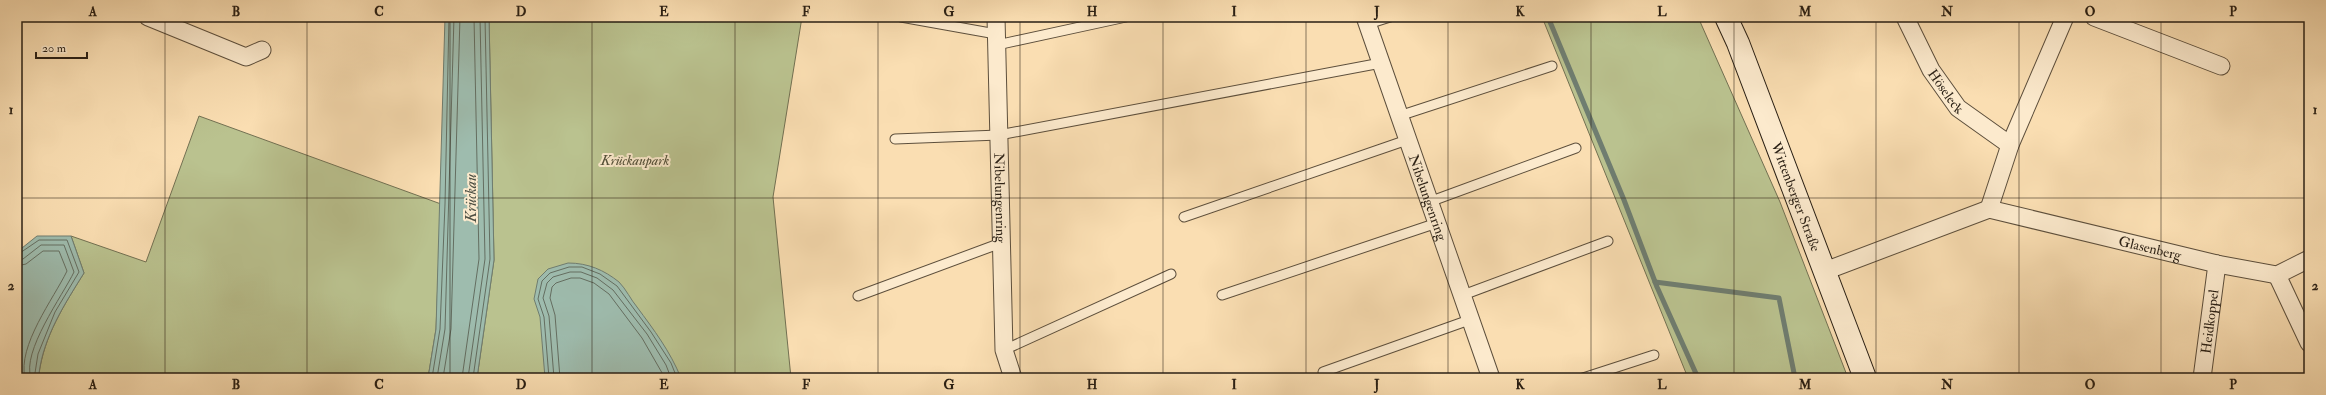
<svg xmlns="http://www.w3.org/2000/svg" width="2326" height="395" font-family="'IM FELL Double Pica',serif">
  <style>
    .green { fill: #bac28f; stroke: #727052 }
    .water { fill: #9ebcae; stroke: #6f7d70 }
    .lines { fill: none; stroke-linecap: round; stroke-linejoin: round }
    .shore { stroke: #646e61; stroke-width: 1 }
    .stream { stroke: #6f7d70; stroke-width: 5 }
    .lane-casing { stroke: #5d4f3c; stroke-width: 11 }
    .street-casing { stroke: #5d4f3c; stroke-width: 19 }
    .secondary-casing { stroke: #291f14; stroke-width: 24 }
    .lane { stroke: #fceacd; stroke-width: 9 }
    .street { stroke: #fceacd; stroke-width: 17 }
    .secondary { stroke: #fceacd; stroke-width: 22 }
    .grid { fill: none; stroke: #291f14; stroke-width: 1; stroke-opacity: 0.55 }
    .labels { text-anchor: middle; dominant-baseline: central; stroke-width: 4; stroke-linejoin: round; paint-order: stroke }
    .street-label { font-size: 14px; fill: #291f14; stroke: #fceacd }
    .park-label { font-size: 14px; font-style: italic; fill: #545039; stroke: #fceacd }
    .water-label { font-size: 15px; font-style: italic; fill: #4c4e42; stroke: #fceacd }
    .neatline { fill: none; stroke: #291f14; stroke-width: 1.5 }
    .grid-label { font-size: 13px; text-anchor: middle; font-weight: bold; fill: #291f14 }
  </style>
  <rect width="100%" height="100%" fill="#fadeb2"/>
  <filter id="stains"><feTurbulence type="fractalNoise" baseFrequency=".005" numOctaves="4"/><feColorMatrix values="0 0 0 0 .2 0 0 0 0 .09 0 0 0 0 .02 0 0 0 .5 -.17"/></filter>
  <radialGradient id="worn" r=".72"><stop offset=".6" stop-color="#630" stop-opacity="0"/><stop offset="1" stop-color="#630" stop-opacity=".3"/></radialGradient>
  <g class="green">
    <path d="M 489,17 L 802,17 L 773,197 L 791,378 L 477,378 L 494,260 Z"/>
    <path d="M 1542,17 L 1698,17 L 1780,202 L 1848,378 L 1688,378 Z"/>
    <path d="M 199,116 L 441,204 L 436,329 L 428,378 L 51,378 L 39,374 C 44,336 64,305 84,273 L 71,236 L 146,262 Z"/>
  </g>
  <g class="water">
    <path d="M 445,17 L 489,17 L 494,260 L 477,378 L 428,378 L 436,329 Z"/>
    <path d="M 37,236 L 71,236 L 84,273 C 64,305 44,336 39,373 L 51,378 L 17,378 L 17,252 Z"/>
    <path d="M 568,263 C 588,263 604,270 619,282 C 626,289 631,300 637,307 C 654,330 670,351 681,378 L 545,378 L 540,317 L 534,299 L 538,279 L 548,269 Z"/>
  </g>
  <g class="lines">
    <g class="shore">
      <path d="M 17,255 L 39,240 L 67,240 L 79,272 L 55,312 L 38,354 L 35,373 L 39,378"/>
      <path d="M 17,260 L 23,259 L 41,245 L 64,245 L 74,272 C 63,295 21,352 31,378"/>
      <path d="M 17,266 L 26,264 L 43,251 L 59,251 L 67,271 C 54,298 17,346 25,378"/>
      <path d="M 432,378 L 440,329 L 445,204 L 449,17"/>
      <path d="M 437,378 L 445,329 L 454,17"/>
      <path d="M 443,378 L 451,329 L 460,17"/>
      <path d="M 462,378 L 479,259 L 474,17"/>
      <path d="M 468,378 L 485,259 L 480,17"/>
      <path d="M 473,378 L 490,259 L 485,17"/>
      <path d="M 549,378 L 544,317 L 538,299 L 542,281 L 550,273 L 569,267 L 582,267 L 600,274 L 617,286 L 651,332 L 671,363 L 677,378"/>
      <path d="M 554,378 L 549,316 L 543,298 L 547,283 L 553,277 L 570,272 L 581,272 L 597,278 L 613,290 L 647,334 L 666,365 L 671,378"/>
      <path d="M 560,378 L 555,315 L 550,298 L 552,287 L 556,283 L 571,278 L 580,278 L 594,283 L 609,294 L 642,338 L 665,378"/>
    </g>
    <g class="stream">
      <path d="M 1548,17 L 1624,200 L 1657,287 L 1698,378"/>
      <path d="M 1655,282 L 1779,298 L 1795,378"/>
    </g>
    <g class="lane-casing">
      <g id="lane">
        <path d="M 901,17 L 996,34"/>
        <path d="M 1368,24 L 1390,17"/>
        <path d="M 997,45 L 1126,17"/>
        <path d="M 1399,116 L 1552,66"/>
        <path d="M 895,139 L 999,135 L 1381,63"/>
        <path d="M 1429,202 L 1576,148"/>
        <path d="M 1184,217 L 1407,140"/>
        <path d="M 1222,295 L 1437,223"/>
        <path d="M 1463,295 L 1608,241"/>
        <path d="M 858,296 L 1001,243"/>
        <path d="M 1004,350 L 1171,274"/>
        <path d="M 1323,372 L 1472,319"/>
        <path d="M 1583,378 L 1654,355"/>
      </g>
    </g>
    <g class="street-casing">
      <g id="street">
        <path d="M 148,17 L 246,57 L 262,50"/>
        <path id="s1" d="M 996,17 L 1004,350 L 1013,378"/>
        <path id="s2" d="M 1365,17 L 1491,378"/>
        <path id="s3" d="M 1905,17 L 1931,70 L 1958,108 L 2010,145"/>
        <path d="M 2094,17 L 2221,66"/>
        <path d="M 1989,209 L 2010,145 L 2065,17"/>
        <path id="s4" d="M 1825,271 L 1989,209 L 2217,264 L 2277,275 L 2309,259"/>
        <path d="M 2277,275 L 2309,343"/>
        <path id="s5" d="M 2202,378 L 2217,264"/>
      </g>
    </g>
    <g class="secondary-casing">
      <g id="secondary">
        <path id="s6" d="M 1726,17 L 1738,43 L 1865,378"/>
      </g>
    </g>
    <use href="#lane" class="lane"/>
    <use href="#street" class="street"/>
    <use href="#secondary" class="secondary"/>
  </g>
  <path class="grid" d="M 165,17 L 165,378M 307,17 L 307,378M 450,17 L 450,378M 592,17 L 592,378M 735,17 L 735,378M 878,17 L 878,378M 1020,17 L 1020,378M 1163,17 L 1163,378M 1306,17 L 1306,378M 1448,17 L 1448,378M 1591,17 L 1591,378M 1734,17 L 1734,378M 1876,17 L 1876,378M 2019,17 L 2019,378M 2161,17 L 2161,378M 17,198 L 2309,198"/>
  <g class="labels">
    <g class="street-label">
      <text stroke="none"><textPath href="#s3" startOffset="85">Höseleck</textPath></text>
      <text stroke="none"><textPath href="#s6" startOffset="193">Wittenberger Straße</textPath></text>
      <text stroke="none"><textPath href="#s1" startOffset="181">Nibelungenring</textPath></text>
      <text stroke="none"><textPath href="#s2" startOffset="191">Nibelungenring</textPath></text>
      <text stroke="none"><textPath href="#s4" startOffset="341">Glasenberg</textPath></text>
      <text stroke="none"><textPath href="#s5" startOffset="57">Heidkoppel</textPath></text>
    </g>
    <g class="park-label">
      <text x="635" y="160">Krückaupark</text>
    </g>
    <g class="water-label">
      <text transform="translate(471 198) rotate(-90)">Krückau</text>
    </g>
  </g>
  <rect width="2326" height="395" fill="none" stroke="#fadeb2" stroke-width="44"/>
  <path d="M36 52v6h51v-6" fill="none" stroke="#291f14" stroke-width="2"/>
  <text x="42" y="52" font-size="12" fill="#291f14" stroke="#fceacd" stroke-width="3" paint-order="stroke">20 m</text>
  <rect x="22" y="22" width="2282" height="351" class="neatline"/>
  <g class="grid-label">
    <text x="93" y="16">A</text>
    <text x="236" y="16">B</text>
    <text x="379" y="16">C</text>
    <text x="521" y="16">D</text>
    <text x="664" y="16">E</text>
    <text x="806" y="16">F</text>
    <text x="949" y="16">G</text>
    <text x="1092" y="16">H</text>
    <text x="1234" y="16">I</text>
    <text x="1377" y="16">J</text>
    <text x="1520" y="16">K</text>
    <text x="1662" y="16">L</text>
    <text x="1805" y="16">M</text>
    <text x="1947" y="16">N</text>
    <text x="2090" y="16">O</text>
    <text x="2233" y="16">P</text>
    <text x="11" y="114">1</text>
    <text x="2315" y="114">1</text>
    <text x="11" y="290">2</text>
    <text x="2315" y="290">2</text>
    <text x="93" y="389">A</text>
    <text x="236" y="389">B</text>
    <text x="379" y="389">C</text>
    <text x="521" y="389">D</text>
    <text x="664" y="389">E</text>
    <text x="806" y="389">F</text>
    <text x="949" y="389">G</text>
    <text x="1092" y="389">H</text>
    <text x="1234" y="389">I</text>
    <text x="1377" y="389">J</text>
    <text x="1520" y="389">K</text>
    <text x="1662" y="389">L</text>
    <text x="1805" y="389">M</text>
    <text x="1947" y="389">N</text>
    <text x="2090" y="389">O</text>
    <text x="2233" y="389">P</text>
  </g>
  <rect width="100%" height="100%" filter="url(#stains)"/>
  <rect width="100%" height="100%" fill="url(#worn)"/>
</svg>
